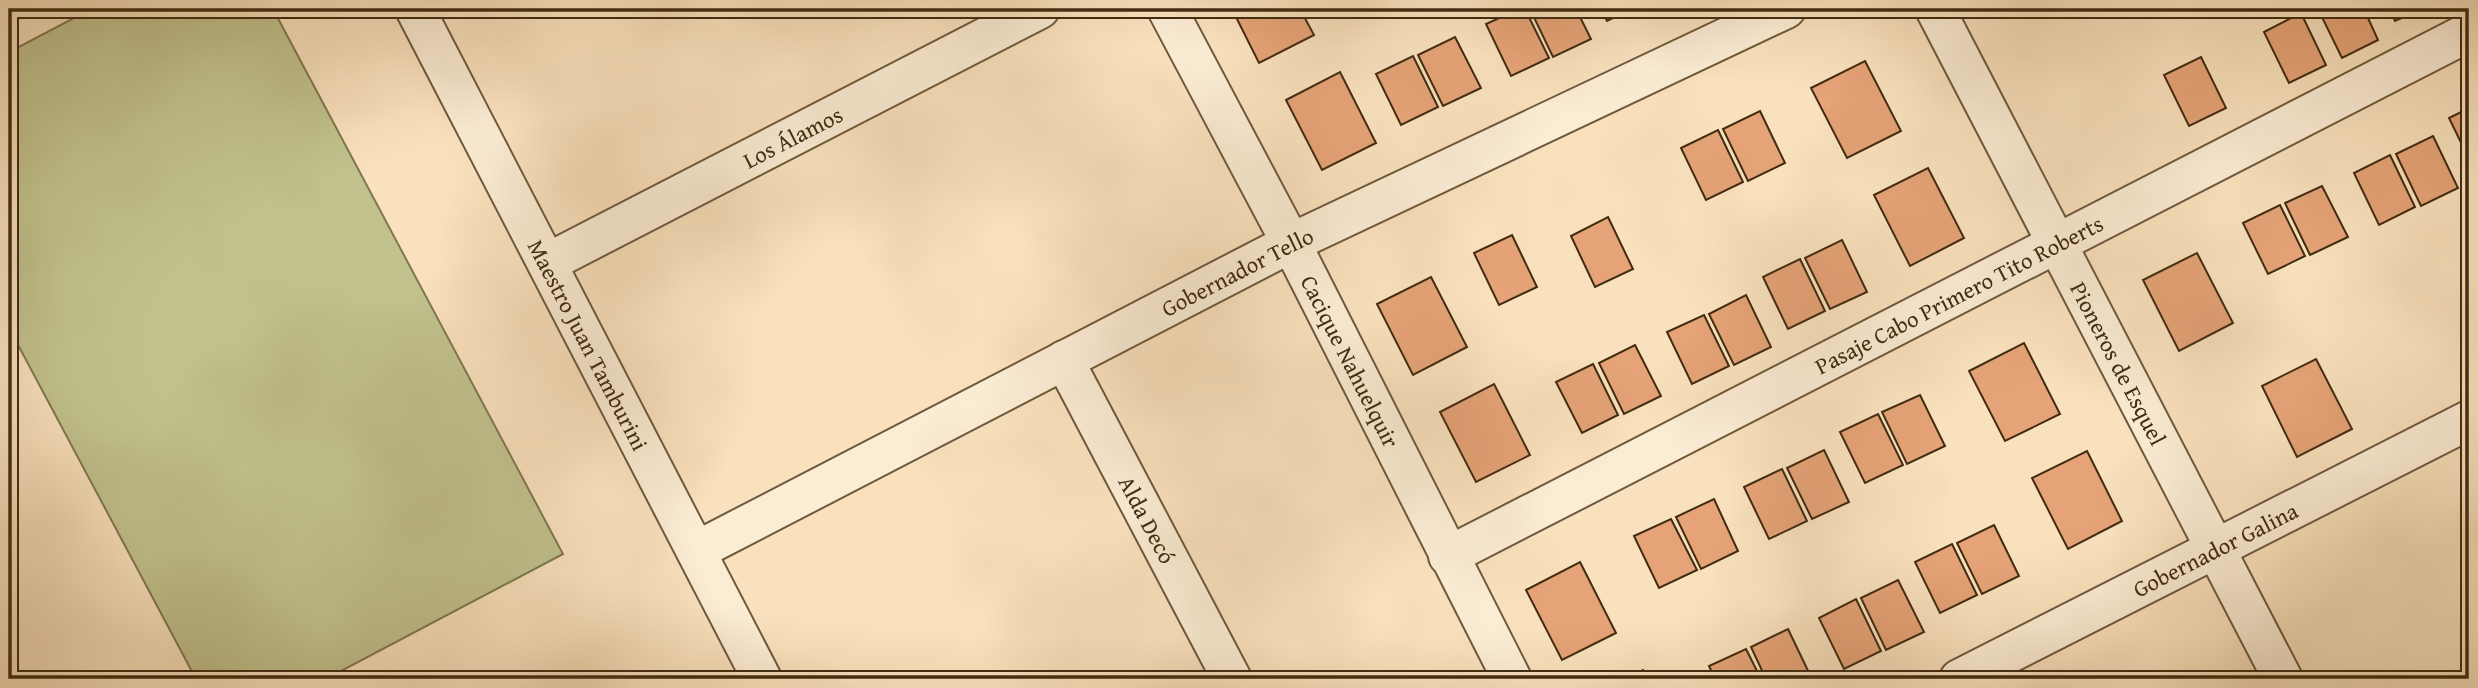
<svg xmlns="http://www.w3.org/2000/svg" width="2478" height="688" font-family="'Gentium Book Plus',serif">
  <style>
    .green { fill: #c1c28e; stroke: #817750; stroke-width: 2 }
    .building { fill: #e5a377; stroke: #412c11; stroke-width: 2 }
    .lines { fill: none; stroke-linecap: round; stroke-linejoin: round }
    .minor-casing { stroke: #6f593c; stroke-width: 42 }
    .minor { stroke: #fbecd4; stroke-width: 38 }
    .labels { text-anchor: middle; dominant-baseline: central; stroke-width: 6; stroke-linejoin: round; paint-order: stroke }
    .street-label { font-size: 23px; fill: #412c11; stroke: #fbecd4 }
  </style>
  <rect width="100%" height="100%" fill="#f9e1bd"/>
  <filter id="stains"><feTurbulence type="fractalNoise" baseFrequency=".00286" numOctaves="4"/><feColorMatrix values="0 0 0 0 .2 0 0 0 0 .09 0 0 0 0 .02 0 0 0 .5 -.17"/></filter>
  <radialGradient id="worn" r=".72"><stop offset=".6" stop-color="#630" stop-opacity="0"/><stop offset="1" stop-color="#630" stop-opacity=".3"/></radialGradient>
  <path class="green" d="M 91,9 L 273,9 L 563,554 L 326,679 L 196,679 L 9,328 L 9,52 Z"/>
  <g class="building">
    <path d="M 1232,9 L 1300,9 L 1314,35 L 1259,63 Z"/>
    <path d="M 1519,9 L 1525,9 L 1549,58 L 1511,76 L 1486,24 Z"/>
    <path d="M 1530,9 L 1576,9 L 1591,39 L 1553,57 Z"/>
    <path d="M 1601,9 L 1632,9 L 1607,21 Z"/>
    <path d="M 2318,9 L 2364,9 L 2378,40 L 2342,58 Z"/>
    <path d="M 2389,9 L 2422,9 L 2395,21 Z"/>
    <path d="M 2301,13 L 2326,65 L 2289,83 L 2264,32 Z"/>
    <path d="M 1455,37 L 1481,88 L 1443,106 L 1418,55 Z"/>
    <path d="M 1413,56 L 1438,107 L 1401,125 L 1376,74 Z"/>
    <path d="M 2201,57 L 2226,108 L 2189,126 L 2164,75 Z"/>
    <path d="M 1865,61 L 1901,131 L 1847,158 L 1811,88 Z"/>
    <path d="M 1340,72 L 1376,143 L 1322,170 L 1286,100 Z"/>
    <path d="M 2469,108 L 2469,159 L 2449,118 Z"/>
    <path d="M 1760,111 L 1785,163 L 1748,181 L 1723,129 Z"/>
    <path d="M 1718,130 L 1743,182 L 1706,200 L 1681,148 Z"/>
    <path d="M 2433,136 L 2458,188 L 2421,206 L 2396,154 Z"/>
    <path d="M 2390,155 L 2415,207 L 2379,225 L 2354,173 Z"/>
    <path d="M 1928,168 L 1964,238 L 1910,266 L 1874,195 Z"/>
    <path d="M 2322,186 L 2348,237 L 2310,255 L 2285,203 Z"/>
    <path d="M 2280,205 L 2305,256 L 2268,274 L 2243,223 Z"/>
    <path d="M 1608,217 L 1633,269 L 1595,287 L 1571,236 Z"/>
    <path d="M 1512,235 L 1537,287 L 1499,305 L 1474,253 Z"/>
    <path d="M 1842,240 L 1867,292 L 1830,309 L 1805,258 Z"/>
    <path d="M 2197,253 L 2233,323 L 2179,351 L 2143,280 Z"/>
    <path d="M 1800,259 L 1825,311 L 1788,329 L 1763,277 Z"/>
    <path d="M 1431,277 L 1467,347 L 1413,375 L 1377,304 Z"/>
    <path d="M 1746,295 L 1771,347 L 1734,365 L 1709,314 Z"/>
    <path d="M 1704,315 L 1729,366 L 1692,384 L 1667,332 Z"/>
    <path d="M 2024,343 L 2060,414 L 2005,441 L 1969,371 Z"/>
    <path d="M 1635,345 L 1661,396 L 1624,414 L 1599,363 Z"/>
    <path d="M 2316,359 L 2352,429 L 2297,457 L 2262,386 Z"/>
    <path d="M 1593,364 L 1618,415 L 1582,433 L 1556,382 Z"/>
    <path d="M 1494,384 L 1530,455 L 1476,482 L 1440,412 Z"/>
    <path d="M 1920,395 L 1945,446 L 1907,464 L 1882,412 Z"/>
    <path d="M 1878,414 L 1903,465 L 1865,483 L 1840,432 Z"/>
    <path d="M 1824,450 L 1849,502 L 1812,519 L 1787,468 Z"/>
    <path d="M 2087,451 L 2122,521 L 2068,549 L 2032,478 Z"/>
    <path d="M 1782,469 L 1807,521 L 1769,539 L 1744,487 Z"/>
    <path d="M 1714,499 L 1738,551 L 1701,569 L 1676,517 Z"/>
    <path d="M 1671,519 L 1697,570 L 1659,588 L 1634,536 Z"/>
    <path d="M 1994,525 L 2019,576 L 1982,594 L 1957,543 Z"/>
    <path d="M 1952,544 L 1977,595 L 1940,613 L 1915,562 Z"/>
    <path d="M 1580,562 L 1616,633 L 1562,660 L 1526,590 Z"/>
    <path d="M 1898,580 L 1924,632 L 1886,650 L 1861,598 Z"/>
    <path d="M 1856,599 L 1881,651 L 1844,669 L 1819,618 Z"/>
    <path d="M 1788,629 L 1812,679 L 1766,679 L 1751,647 Z"/>
    <path d="M 1746,649 L 1761,679 L 1715,679 L 1709,666 Z"/>
    <path d="M 1643,670 L 1648,679 L 1625,679 Z"/>
  </g>
  <g class="lines">
    <g class="minor-casing">
      <g id="minor">
        <path id="s1" d="M 415,9 L 762,679"/>
        <path id="s2" d="M 1167,9 L 1291,243 L 1512,679"/>
        <path id="s3" d="M 1935,9 L 2283,679"/>
        <path id="s4" d="M 547,263 L 1040,9"/>
        <path id="s5" d="M 1064,360 L 1232,679"/>
        <path id="s6" d="M 696,551 L 1291,243 L 1786,9"/>
        <path id="s7" d="M 1448,556 L 2469,32"/>
        <path id="s8" d="M 1959,679 L 2469,420"/>
      </g>
    </g>
    <use href="#minor" class="minor"/>
  </g>
  <g class="labels">
    <g class="street-label">
      <text stroke="none"><textPath href="#s4" startOffset="276">Los Álamos</textPath></text>
      <text stroke="none"><textPath href="#s6" startOffset="609">Gobernador Tello</textPath></text>
      <text stroke="none"><textPath href="#s7" startOffset="574">Pasaje Cabo Primero Tito Roberts</textPath></text>
      <text stroke="none"><textPath href="#s1" startOffset="378">Maestro Juan Tamburini</textPath></text>
      <text stroke="none"><textPath href="#s2" startOffset="397">Cacique Nahuelquir</textPath></text>
      <text stroke="none"><textPath href="#s3" startOffset="399">Pioneros de Esquel</textPath></text>
      <text stroke="none"><textPath href="#s5" startOffset="180">Alda Decó</textPath></text>
      <text stroke="none"><textPath href="#s8" startOffset="287">Gobernador Galina</textPath></text>
    </g>
  </g>
  <rect width="2478" height="688" fill="none" stroke="#f9e1bd" stroke-width="35"/>
  <rect x="10" y="10" width="2457" height="667" fill="none" stroke="#412c11" stroke-width="3.5"/>
  <rect x="18" y="18" width="2443" height="653" fill="none" stroke="#412c11" stroke-width="2"/>
  <rect width="100%" height="100%" filter="url(#stains)"/>
  <rect width="100%" height="100%" fill="url(#worn)"/>
</svg>
